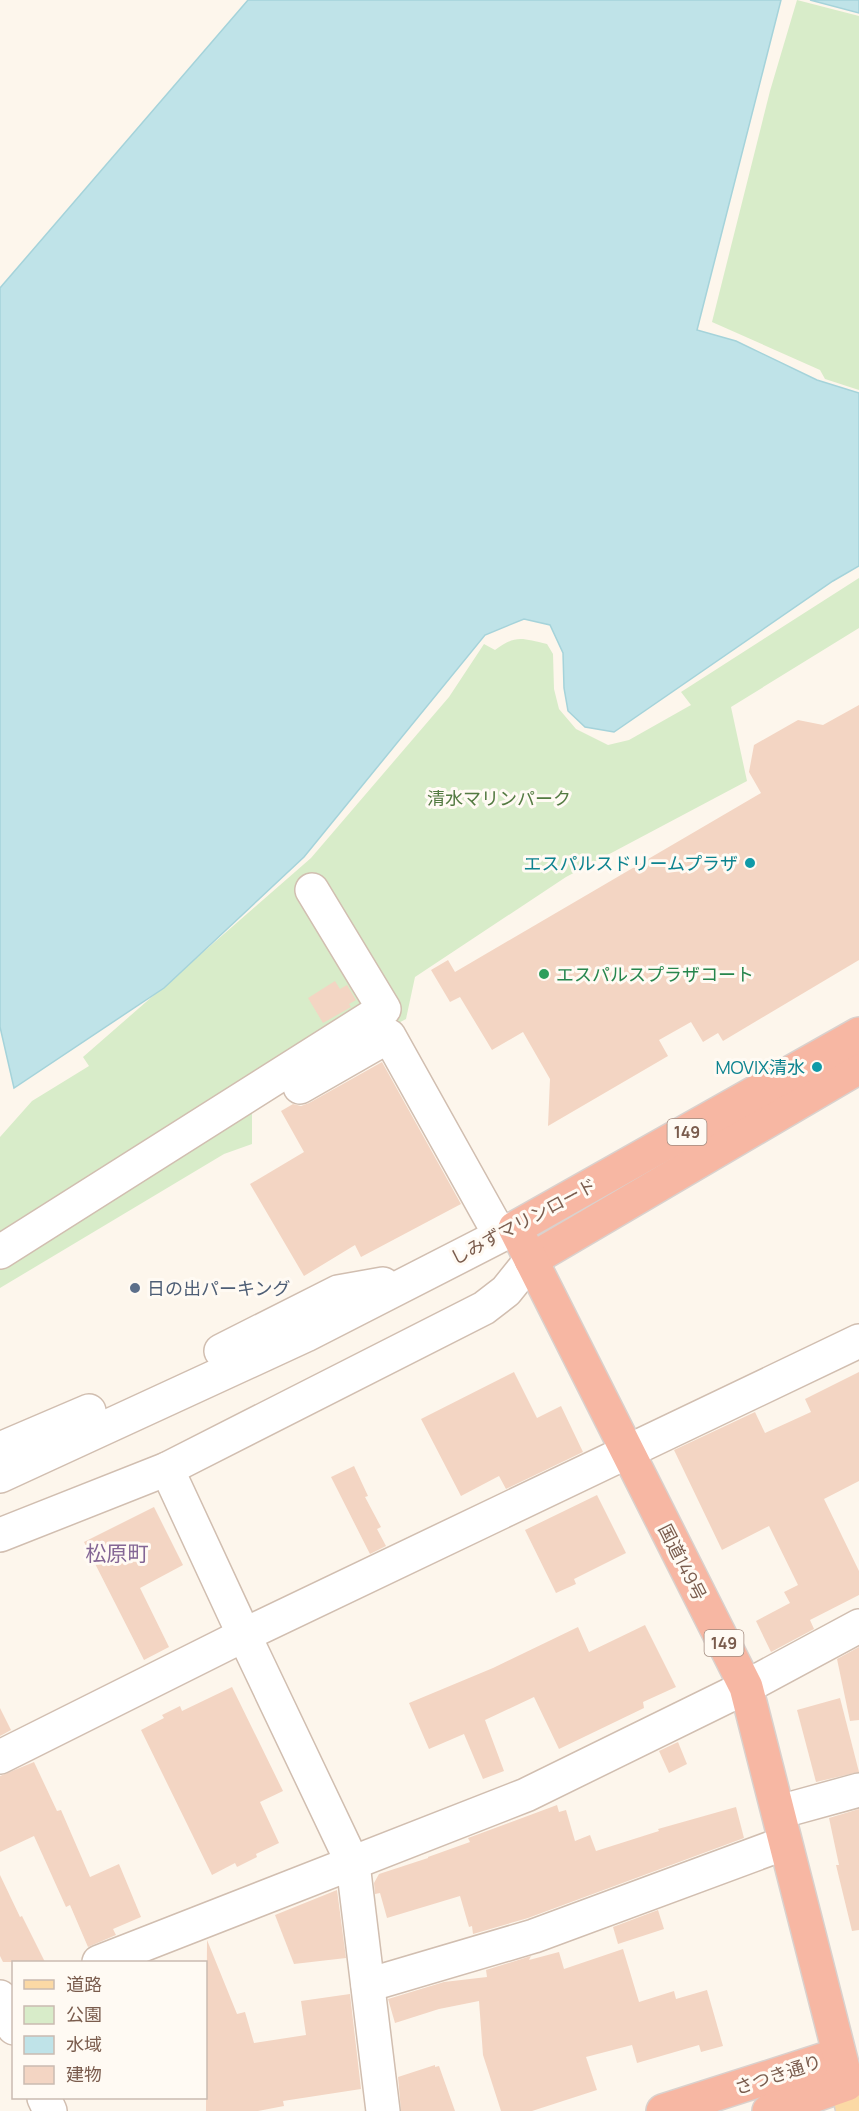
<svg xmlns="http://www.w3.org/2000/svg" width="859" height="2111" font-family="Manrope,'Noto Sans JP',sans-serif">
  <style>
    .green { fill: #d8ecc9 }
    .water { fill: #bfe3e8; stroke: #a5d3da; stroke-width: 1.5 }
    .building { fill: #f3d5c3 }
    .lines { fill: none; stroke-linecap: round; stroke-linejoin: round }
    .minor-casing { stroke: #d1beb0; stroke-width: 36 }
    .major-casing { stroke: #dad1cd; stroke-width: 36 }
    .highway-casing { stroke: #dad1cd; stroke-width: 36 }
    .minor { stroke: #fff; stroke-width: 33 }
    .major { stroke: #fbd9a5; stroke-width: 33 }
    .highway { stroke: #f7b7a3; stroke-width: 33 }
    .culture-dot { fill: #0f9aa8; stroke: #fffaf3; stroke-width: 2 }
    .leisure-dot { fill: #2e9e5b; stroke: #fffaf3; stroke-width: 2 }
    .service-dot { fill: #5c6f8a; stroke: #fffaf3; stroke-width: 2 }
    .labels { text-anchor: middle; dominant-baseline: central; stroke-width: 6; stroke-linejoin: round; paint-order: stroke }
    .shield { fill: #fffaf3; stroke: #a28b7f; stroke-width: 1.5 }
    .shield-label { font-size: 16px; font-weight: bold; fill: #7a5c4d }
    .park-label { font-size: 18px; fill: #537a41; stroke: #fffaf3 }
    .culture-label { font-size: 18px; fill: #0d838f; stroke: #fffaf3; text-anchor: end }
    .leisure-label { font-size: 18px; fill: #27864d; stroke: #fffaf3; text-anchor: start }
    .street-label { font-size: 18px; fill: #7a5c4d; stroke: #fffaf3 }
    .service-label { font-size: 18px; fill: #4e5e75; stroke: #fffaf3; text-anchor: start }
    .quarter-label { font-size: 21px; fill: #846695; stroke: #fffaf3 }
  </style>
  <rect width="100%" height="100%" fill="#fdf6ec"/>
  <g class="green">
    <path d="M 797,0 L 859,16 L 859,390 L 825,379 L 820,370 L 712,322 L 770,91 Z"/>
    <path d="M 859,578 L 859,628 L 731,707 L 747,781 L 566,877 L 415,977 L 406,1019 L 252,1101 L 252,1144 L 224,1154 L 0,1288 L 0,1137 L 32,1101 L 89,1066 L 83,1057 L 311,858 L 449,697 L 484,644 L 495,650 C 516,634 523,639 547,644 L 553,654 L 554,689 L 559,709 L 576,729 L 608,745 L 629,740 L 691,705 L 681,692 Z"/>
  </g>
  <g class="water">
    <path d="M 248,0 L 781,0 L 697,330 L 736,341 L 817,380 L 859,393 L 859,566 L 833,581 L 614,732 L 585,727 L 568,711 L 564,688 L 563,653 L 550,625 L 524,619 L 485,635 L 304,857 L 164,988 L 14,1088 L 0,1027 L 0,288 Z"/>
    <path d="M 810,0 L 859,0 L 859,13 Z"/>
  </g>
  <g class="building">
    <path d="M 859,705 L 859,960 L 723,1041 L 718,1033 L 703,1042 L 691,1022 L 659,1040 L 668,1056 L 548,1126 L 550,1079 L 523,1032 L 492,1050 L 460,997 L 450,1002 L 431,970 L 448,960 L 455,972 L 761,793 L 749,772 L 754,745 L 798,720 L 823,725 Z"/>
    <path d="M 335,981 L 340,989 L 347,985 L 356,1000 L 349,1004 L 351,1007 L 323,1023 L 308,998 Z"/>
    <path d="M 382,1062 L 461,1204 L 361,1257 L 355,1245 L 304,1276 L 250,1184 L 304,1152 L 281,1111 L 293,1104 L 301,1106 L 309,1103 Z"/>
    <path d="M 514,1372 L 537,1418 L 561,1406 L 583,1452 L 506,1489 L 499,1476 L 461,1496 L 421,1419 Z"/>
    <path d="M 859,1372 L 859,1481 L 824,1499 L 859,1571 L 859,1595 L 810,1620 L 814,1629 L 771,1652 L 756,1621 L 790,1603 L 784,1592 L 798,1585 L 769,1526 L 722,1550 L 674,1450 L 755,1412 L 765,1433 L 811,1412 L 805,1399 Z"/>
    <path d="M 354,1466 L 368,1496 L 365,1497 L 381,1527 L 377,1529 L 386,1546 L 370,1554 L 331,1477 Z"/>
    <path d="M 597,1495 L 626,1553 L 574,1579 L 576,1584 L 556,1593 L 525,1530 Z"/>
    <path d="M 154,1507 L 183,1565 L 140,1588 L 169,1647 L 144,1660 L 84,1542 Z"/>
    <path d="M 645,1625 L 676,1687 L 643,1702 L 644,1708 L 559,1749 L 534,1697 L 485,1720 L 504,1771 L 483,1779 L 464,1734 L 429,1749 L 409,1703 L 493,1668 L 578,1627 L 589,1652 Z"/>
    <path d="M 859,1647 L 859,1720 L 850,1721 L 837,1659 Z"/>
    <path d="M 232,1687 L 283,1791 L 260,1802 L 279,1843 L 256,1854 L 257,1857 L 237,1867 L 235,1863 L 212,1875 L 141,1730 L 164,1718 L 162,1715 L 180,1706 L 182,1711 Z"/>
    <path d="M 840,1698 L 859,1772 L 816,1782 L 797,1710 Z"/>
    <path d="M 0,1708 L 11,1730 L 0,1736 Z"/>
    <path d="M 678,1742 L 687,1764 L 669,1773 L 659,1751 Z"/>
    <path d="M 34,1762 L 57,1811 L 61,1810 L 90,1877 L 119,1864 L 141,1917 L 113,1929 L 116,1935 L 88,1947 L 70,1905 L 66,1907 L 34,1836 L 0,1852 L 0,1776 Z"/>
    <path d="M 557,1805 L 559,1812 L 566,1810 L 575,1841 L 590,1835 L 596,1851 L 659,1831 L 658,1829 L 736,1807 L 744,1838 L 528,1918 L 473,1934 L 472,1926 L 469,1927 L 460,1896 L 387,1918 L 380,1893 L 375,1894 L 374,1883 L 379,1874 L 428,1858 L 428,1857 L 470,1842 L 468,1838 Z"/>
    <path d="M 859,1809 L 859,1930 L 852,1931 L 836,1865 L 839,1865 L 829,1818 Z"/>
    <path d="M 0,1875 L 20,1917 L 22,1916 L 45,1962 L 3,1962 L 0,1956 Z"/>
    <path d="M 337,1890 L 346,1958 L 294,1964 L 275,1915 Z"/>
    <path d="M 658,1910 L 664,1929 L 618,1944 L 613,1927 Z"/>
    <path d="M 207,1940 L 237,2014 L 245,2012 L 254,2043 L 306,2035 L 301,2001 L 350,1994 L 361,2089 L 283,2101 L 284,2106 L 258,2111 L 206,2111 Z"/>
    <path d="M 623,1949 L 639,2002 L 674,1991 L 676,1999 L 707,1990 L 723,2046 L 701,2052 L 699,2045 L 637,2063 L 632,2045 L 586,2057 L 597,2090 L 532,2111 L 501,2111 L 483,2055 L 479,2001 L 439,2009 L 395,2023 L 388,1999 L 444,1982 L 487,1977 L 486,1970 L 531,1956 L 529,1960 L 559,1952 L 564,1969 Z"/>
    <path d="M 435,2065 L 435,2067 L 439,2066 L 455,2111 L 401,2111 L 398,2077 Z"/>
  </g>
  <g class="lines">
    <g class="minor-casing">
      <g id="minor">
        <path d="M 300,1087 L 389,1036 L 500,1235"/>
        <path d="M 0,1252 L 384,1009 L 312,890"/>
        <path d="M 221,1351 L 338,1292 L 383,1284"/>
        <path d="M 0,1449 L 89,1411"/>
        <path d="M 167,1469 L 244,1635 L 353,1864 L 383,2111"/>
        <path d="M 0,1476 L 306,1335 L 515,1228"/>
        <path d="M 0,1535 L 167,1469 L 484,1308 L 506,1291 L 531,1260"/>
        <path d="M 0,1757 L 244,1635 L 859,1341"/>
        <path d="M 779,1812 L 859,1790"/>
        <path d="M 99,1962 L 526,1795 L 746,1687 L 859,1626"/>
        <path d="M 368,1985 L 534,1936 L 785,1843"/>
        <path d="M 0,1997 L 14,2028"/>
        <path d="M 44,2098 L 50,2111"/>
      </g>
    </g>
    <g class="major-casing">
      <path id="major" d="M 853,2111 L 847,2084 L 859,2080"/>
    </g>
    <g class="highway-casing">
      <g id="highway">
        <path d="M 531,1260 L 859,1067"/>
        <path d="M 663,2111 L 838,2055"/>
        <path d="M 769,2111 L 847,2084 L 746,1687 L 515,1228 L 859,1034"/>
      </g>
    </g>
    <use href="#minor" class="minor"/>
    <use href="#major" class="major"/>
    <use href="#highway" class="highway"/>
  </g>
  <g class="culture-dot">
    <circle cx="750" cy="863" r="6"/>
    <circle cx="817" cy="1067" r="6"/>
  </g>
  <circle class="leisure-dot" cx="544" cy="974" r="6"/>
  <circle class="service-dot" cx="135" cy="1288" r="6"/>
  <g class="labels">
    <g class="shield">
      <rect x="667.5" y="1119" width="39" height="26" rx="4.5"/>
      <rect x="704.5" y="1630" width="39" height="26" rx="4.5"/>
    </g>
    <g class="shield-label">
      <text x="687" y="1132">149</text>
      <text x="724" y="1643">149</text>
    </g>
    <g class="park-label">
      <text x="499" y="798">清水マリンパーク</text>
    </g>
    <g class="culture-label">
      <text x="738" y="863">エスパルスドリームプラザ</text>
      <text x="805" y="1067">MOVIX清水</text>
    </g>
    <g class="leisure-label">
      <text x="556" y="974">エスパルスプラザコート</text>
    </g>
    <g class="street-label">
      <text transform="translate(523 1221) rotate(-28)">しみずマリンロード</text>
      <text transform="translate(683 1562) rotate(63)">国道149号</text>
      <text transform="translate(778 2074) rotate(-18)">さつき通り</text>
    </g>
    <g class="service-label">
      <text x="147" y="1288">日の出パーキング</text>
    </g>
    <g class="quarter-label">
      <text x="117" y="1553">松原町</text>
    </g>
  </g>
  <rect x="12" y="1961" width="195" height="138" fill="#fffaf3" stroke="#cabbb1" stroke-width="1.5"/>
  <rect x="24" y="1980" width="30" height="9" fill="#fbd9a5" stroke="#cabbb1" stroke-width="1.5"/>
  <text x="66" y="1991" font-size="18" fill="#7a5c4d">道路</text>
  <rect x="24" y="2006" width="30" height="18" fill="#d8ecc9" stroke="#cabbb1" stroke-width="1.5"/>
  <text x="66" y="2021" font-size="18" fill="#7a5c4d">公園</text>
  <rect x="24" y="2036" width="30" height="18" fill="#bfe3e8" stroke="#cabbb1" stroke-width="1.5"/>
  <text x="66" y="2051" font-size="18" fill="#7a5c4d">水域</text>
  <rect x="24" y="2066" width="30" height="18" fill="#f3d5c3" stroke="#cabbb1" stroke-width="1.5"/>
  <text x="66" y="2081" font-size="18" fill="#7a5c4d">建物</text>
</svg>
